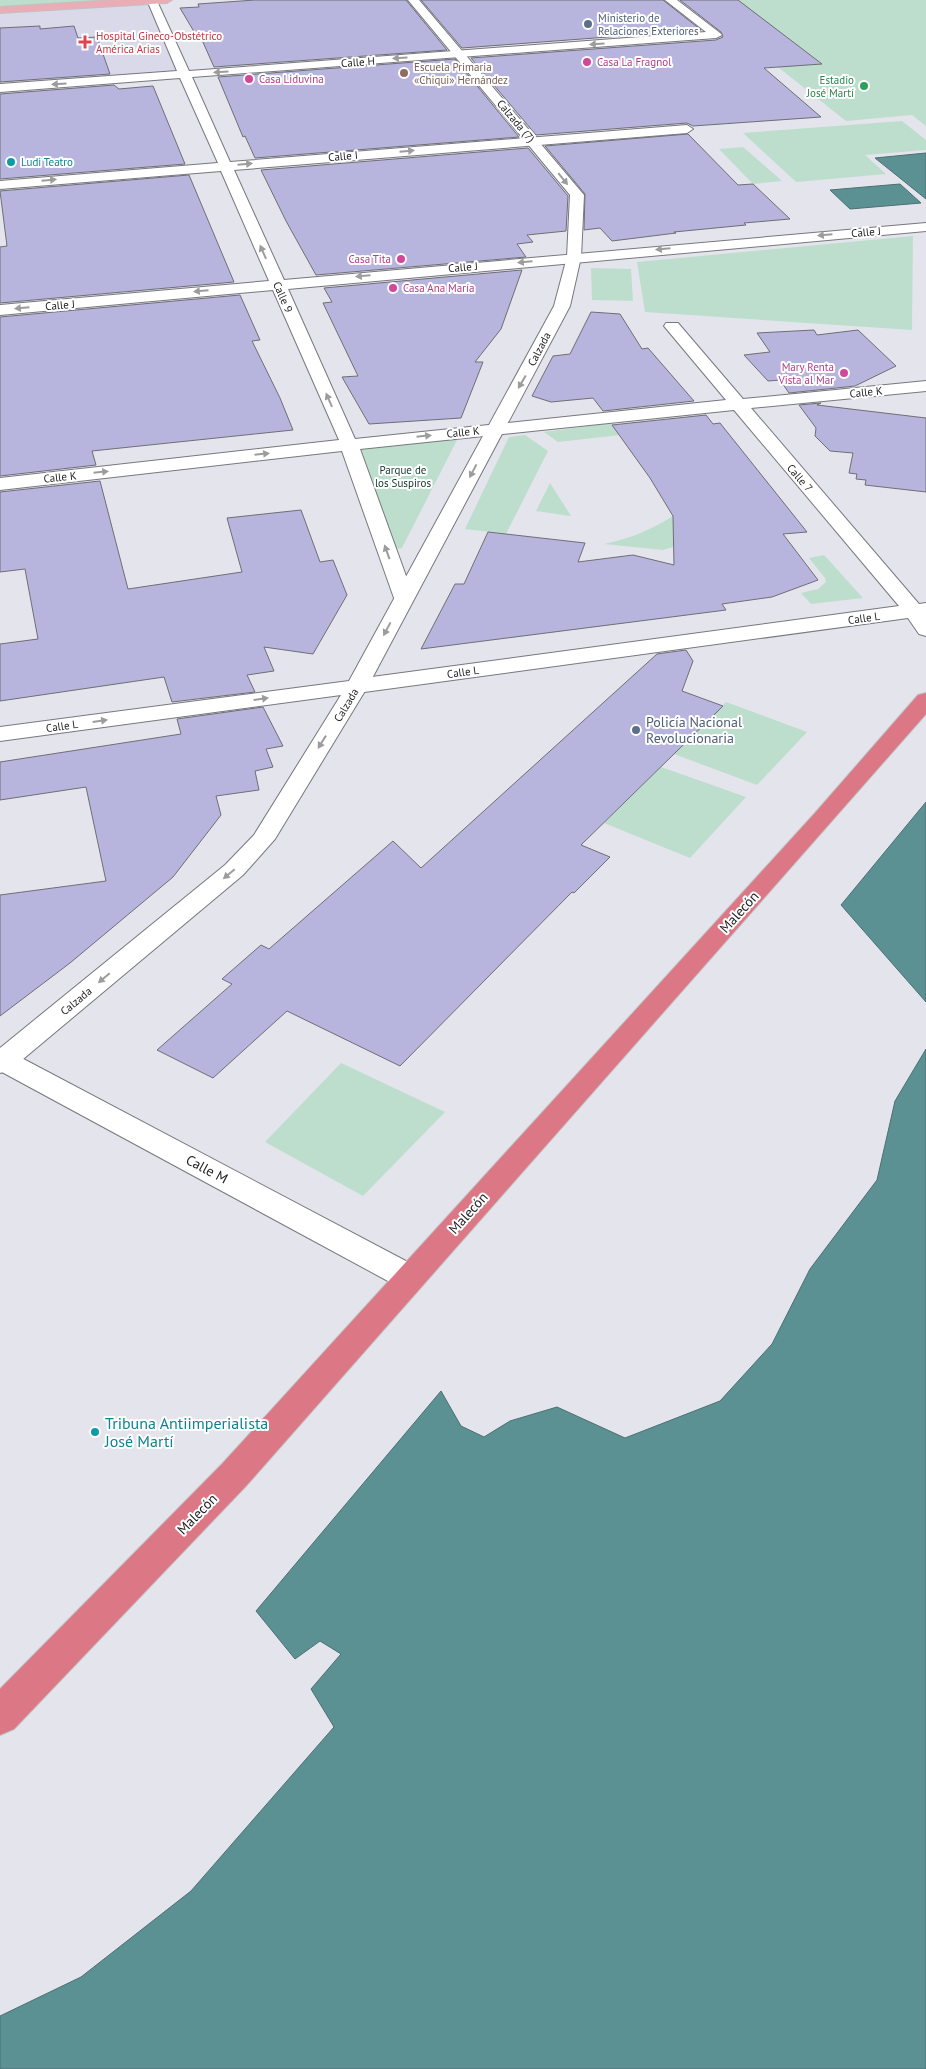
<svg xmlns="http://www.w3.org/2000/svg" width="926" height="2069" font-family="'PT Sans',sans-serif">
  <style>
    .built { fill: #dad9e9 }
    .green { fill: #bddecd }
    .water { fill: #5c9193; stroke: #4b7072 }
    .building { fill: #b7b5dd; stroke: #6e6e75 }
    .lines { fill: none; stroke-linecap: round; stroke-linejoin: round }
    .street-casing { stroke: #77777e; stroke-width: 2 }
    .secondary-casing { stroke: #77777e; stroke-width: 2 }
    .primary-casing { stroke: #c1c1c2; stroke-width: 2 }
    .highway-casing { stroke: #c1c1c2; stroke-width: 2 }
    .street { fill: #fff; fill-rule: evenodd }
    .secondary { fill: #fff; fill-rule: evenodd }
    .primary { fill: #eaadb6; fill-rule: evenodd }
    .highway { fill: #dc7785; fill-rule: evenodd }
    .oneway { fill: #9c9c9d }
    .service-dot { fill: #5c6f8a; stroke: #fff; stroke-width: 2 }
    .health-dot { fill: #e0444e; stroke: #fff; stroke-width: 2 }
    .hotel-dot { fill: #d1479c; stroke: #fff; stroke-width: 2 }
    .education-dot { fill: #8d6e63; stroke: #fff; stroke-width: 2 }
    .leisure-dot { fill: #2e9e5b; stroke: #fff; stroke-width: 2 }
    .culture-dot { fill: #0f9aa8; stroke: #fff; stroke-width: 2 }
    .labels { text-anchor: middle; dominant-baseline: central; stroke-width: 4; stroke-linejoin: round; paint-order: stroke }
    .far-service-label { font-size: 11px; fill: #4e5e75; stroke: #fff; text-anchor: start }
    .far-health-label { font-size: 11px; fill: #be3a42; stroke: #fff; text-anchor: start }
    .far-street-label { font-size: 11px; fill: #232326; stroke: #fff }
    .far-hotel-label { font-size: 11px; fill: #b23c85; stroke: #fff; text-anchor: start }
    .far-education-label { font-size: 11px; fill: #785e54; stroke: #fff; text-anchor: start }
    .far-leisure-label { font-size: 11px; fill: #27864d; stroke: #fff; text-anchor: end }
    .far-culture-label { font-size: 11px; fill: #0d838f; stroke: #fff; text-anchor: start }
    .far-park-label { font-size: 11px; fill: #103627; stroke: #fff }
    .service-label { font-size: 14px; fill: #4e5e75; stroke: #fff; text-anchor: start }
    .street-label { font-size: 14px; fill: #232326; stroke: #fff }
    .near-culture-label { font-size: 16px; fill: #0d838f; stroke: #fff; text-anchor: start }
  </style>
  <rect width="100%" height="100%" fill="#e4e4ec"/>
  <path class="built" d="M 152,1 L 184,75 L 0,88 L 0,10 Z"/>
  <g class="green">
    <path d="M 0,0 L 122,0 L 0,8 Z"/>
    <path d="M 693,0 L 926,0 L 926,126 L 912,115 L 846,121 Z"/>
    <path d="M 902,121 L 926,140 L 926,150 L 865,155 L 886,174 L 796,182 L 743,133 Z"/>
    <path d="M 743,147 L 782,181 L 753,184 L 719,149 Z"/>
    <path d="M 913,236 L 912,330 L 645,312 L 637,262 Z"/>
    <path d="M 591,268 L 631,269 L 633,301 L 592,300 Z"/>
    <path d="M 611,423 L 620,435 L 558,442 L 544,432 Z"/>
    <path d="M 525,435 L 548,451 L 506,534 L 465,529 L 509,437 Z"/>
    <path d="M 458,438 L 402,548 L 396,549 L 360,449 Z"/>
    <path d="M 550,483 L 571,516 L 536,511 Z"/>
    <path d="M 673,516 L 673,547 L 663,550 L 604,544 C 631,538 649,531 673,516 Z"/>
    <path d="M 824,555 L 863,598 L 811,604 L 801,593 L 818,589 L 826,582 L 825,578 L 809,558 Z"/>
    <path d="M 726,702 L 807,732 L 757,785 L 674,754 Z"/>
    <path d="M 661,767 L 746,797 L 690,858 L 604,823 Z"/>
    <path d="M 341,1063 L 445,1112 L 363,1196 L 265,1142 Z"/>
  </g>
  <g class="water">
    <path d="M 926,153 L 926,199 L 875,158 Z"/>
    <path d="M 900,184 L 921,203 L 850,209 L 830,190 Z"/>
    <path d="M 926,802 L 926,1002 L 841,905 Z"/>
    <path d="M 926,1049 L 926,2069 L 0,2069 L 0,2016 L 81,1977 L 191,1891 L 334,1727 L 311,1689 L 341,1654 L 320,1641 L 295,1659 L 256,1611 L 441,1391 L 461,1426 L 484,1437 L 510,1421 L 557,1407 L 625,1438 L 720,1401 L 772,1344 L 810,1269 L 877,1180 L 895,1101 Z"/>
  </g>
  <g class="building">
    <path d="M 255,0 L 406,0 L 447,50 L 214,67 L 202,40 L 199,40 L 180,8 L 199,7 L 198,4 Z"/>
    <path d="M 421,0 L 663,0 L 701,30 L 462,48 Z"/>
    <path d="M 680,0 L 738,0 L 822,64 L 764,68 L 821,117 L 693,126 L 687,123 L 536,135 L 471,58 L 716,40 L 723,37 L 721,32 Z"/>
    <path d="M 40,26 L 40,29 L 74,26 L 78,38 L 97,37 L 110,74 L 0,82 L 0,28 Z"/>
    <path d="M 455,59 L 519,137 L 255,158 L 245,136 L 243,137 L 218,77 Z"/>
    <path d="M 114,85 L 119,89 L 153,86 L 185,164 L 0,179 L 0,94 Z"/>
    <path d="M 688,134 L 738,185 L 753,184 L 790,219 L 744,223 L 746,225 L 674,232 L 676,233 L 612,241 L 600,228 L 584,230 L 585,194 L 545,146 Z"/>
    <path d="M 528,148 L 568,196 L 566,231 L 527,235 L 533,242 L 517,244 L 526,257 L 316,275 L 286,221 L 261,170 Z"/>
    <path d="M 189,175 L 234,282 L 0,303 L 0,247 L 7,246 L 0,191 Z"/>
    <path d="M 522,270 L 501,329 L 475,362 L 483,362 L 461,418 L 369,424 L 342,377 L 358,376 L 323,303 L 332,302 L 324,288 Z"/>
    <path d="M 240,295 L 260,340 L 252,341 L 280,398 L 293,430 L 92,451 L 96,465 L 0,476 L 0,317 Z"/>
    <path d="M 591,312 L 620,314 L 642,349 L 648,348 L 694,401 L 603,411 L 593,398 L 551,402 L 532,396 L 553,356 L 570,354 Z"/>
    <path d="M 814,330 L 817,335 L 858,330 L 896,366 L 855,386 L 789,393 L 780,380 L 768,381 L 744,355 L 770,352 L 757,333 Z"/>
    <path d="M 821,403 L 817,405 L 926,418 L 926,492 L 865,485 L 866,480 L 856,479 L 857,474 L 849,473 L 853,453 L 830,451 L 815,436 L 816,428 L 799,405 Z"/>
    <path d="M 706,415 L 713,424 L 720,423 L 807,532 L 783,534 L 818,580 L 772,597 L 722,604 L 726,610 L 421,649 L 455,584 L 464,584 L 488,532 L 585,543 L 578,562 L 633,555 L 674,565 L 673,516 L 650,478 L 612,425 Z"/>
    <path d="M 100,481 L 128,589 L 242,572 L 227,518 L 301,510 L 320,562 L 333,560 L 347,595 L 313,654 L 264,647 L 274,671 L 247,675 L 255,692 L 172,702 L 164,677 L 0,701 L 0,644 L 38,639 L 25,569 L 0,572 L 0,492 Z"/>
    <path d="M 686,650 L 693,661 L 682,691 L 723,706 L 581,845 L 610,857 L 574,893 L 572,892 L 400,1066 L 287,1011 L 213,1078 L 157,1050 L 232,984 L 222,979 L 261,945 L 269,949 L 393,841 L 421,868 L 657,654 Z"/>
    <path d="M 263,707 L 283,746 L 266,749 L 273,767 L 255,771 L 259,790 L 216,796 L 221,815 L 173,877 L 70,963 L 0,1016 L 0,895 L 106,881 L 86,787 L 0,800 L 0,762 L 181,734 L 177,719 Z"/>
  </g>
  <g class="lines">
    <g class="street-casing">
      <g id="street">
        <path d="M 147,0 L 157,1 L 189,71 L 706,32 L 665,0 L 677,0 L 720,33 L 722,35 L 716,38 L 192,77 L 230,162 L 687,125 L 693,129 L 687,133 L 234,170 L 284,280 L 926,223 L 926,231 L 288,289 L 355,439 L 726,400 L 664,326 L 666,323 L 678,323 L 743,399 L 926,381 L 926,391 L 751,408 L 919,604 L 926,603 L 926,636 L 919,634 L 908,618 L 357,693 L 349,691 L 346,686 L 349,681 L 357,679 L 899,606 L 734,410 L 360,449 L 414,598 L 411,602 L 404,604 L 397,602 L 394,598 L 342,451 L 0,490 L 0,478 L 339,440 L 273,290 L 0,315 L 0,305 L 269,281 L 221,171 L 0,189 L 0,181 L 218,163 L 180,78 L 0,92 L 0,84 L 177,71 Z"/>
        <path d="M 4,1051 L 14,1054 L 421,1269 L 426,1278 L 421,1287 L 410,1291 L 399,1287 L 0,1071 L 0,1052 Z"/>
      </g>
    </g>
    <g class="secondary-casing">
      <path id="secondary" d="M 408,0 L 419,0 L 584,195 L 581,257 L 570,306 L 368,686 L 275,839 L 243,875 L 10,1070 L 0,1073 L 0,1048 L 225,865 L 254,835 L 341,695 L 0,741 L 0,727 L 349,681 L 554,306 L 567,257 L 570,195 Z"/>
    </g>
    <g class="primary-casing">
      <path id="primary" d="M 114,0 L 172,0 L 167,3 L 0,13 L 0,7 Z"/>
    </g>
    <g class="highway-casing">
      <path id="highway" d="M 926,693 L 926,714 L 246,1486 L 14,1729 L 0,1735 L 0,1689 L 222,1464 L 815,813 L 918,695 Z"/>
    </g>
    <use href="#street" class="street"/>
    <use href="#secondary" class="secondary"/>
    <use href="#primary" class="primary"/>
    <use href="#highway" class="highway"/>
  </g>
  <defs><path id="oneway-solid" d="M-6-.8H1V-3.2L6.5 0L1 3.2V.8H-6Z" transform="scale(1.25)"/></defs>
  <g class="oneway">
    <use href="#oneway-solid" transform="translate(597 44) rotate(176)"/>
    <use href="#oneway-solid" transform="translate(400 58) rotate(176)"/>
    <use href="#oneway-solid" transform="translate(221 72) rotate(176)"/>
    <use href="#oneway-solid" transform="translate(59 84) rotate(176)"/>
    <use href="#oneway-solid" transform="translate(407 151) rotate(-5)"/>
    <use href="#oneway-solid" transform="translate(245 164) rotate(-5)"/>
    <use href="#oneway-solid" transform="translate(563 179) rotate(51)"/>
    <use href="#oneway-solid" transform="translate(49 180) rotate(-5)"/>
    <use href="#oneway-solid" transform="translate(825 235) rotate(175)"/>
    <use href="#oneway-solid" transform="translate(663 249) rotate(175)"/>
    <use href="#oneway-solid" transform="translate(263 252) rotate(-114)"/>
    <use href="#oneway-solid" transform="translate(525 262) rotate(175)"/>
    <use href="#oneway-solid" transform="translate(363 276) rotate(175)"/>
    <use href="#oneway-solid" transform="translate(201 291) rotate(175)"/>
    <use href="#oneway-solid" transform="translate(22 308) rotate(175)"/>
    <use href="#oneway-solid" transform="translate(522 382) rotate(120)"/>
    <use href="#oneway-solid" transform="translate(329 400) rotate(-114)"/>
    <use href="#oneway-solid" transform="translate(424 436) rotate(-6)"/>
    <use href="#oneway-solid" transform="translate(262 454) rotate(-6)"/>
    <use href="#oneway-solid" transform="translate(473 471) rotate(118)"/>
    <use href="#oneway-solid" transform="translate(101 472) rotate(-6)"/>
    <use href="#oneway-solid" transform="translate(387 552) rotate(-110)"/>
    <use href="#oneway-solid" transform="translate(387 629) rotate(118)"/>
    <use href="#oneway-solid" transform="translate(261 699) rotate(-8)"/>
    <use href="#oneway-solid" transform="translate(100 721) rotate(-8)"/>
    <use href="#oneway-solid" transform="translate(322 742) rotate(122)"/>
    <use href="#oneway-solid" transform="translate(229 874) rotate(140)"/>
    <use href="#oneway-solid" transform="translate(104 978) rotate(140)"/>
  </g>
  <g class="service-dot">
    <circle cx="588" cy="24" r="5"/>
    <circle cx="636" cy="730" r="5"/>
  </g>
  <path class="health-dot" d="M82.5 34.5h5v5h5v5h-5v5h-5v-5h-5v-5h5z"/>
  <g class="hotel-dot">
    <circle cx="587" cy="62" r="5"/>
    <circle cx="249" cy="79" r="5"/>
    <circle cx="401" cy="259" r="5"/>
    <circle cx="393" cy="288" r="5"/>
    <circle cx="844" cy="373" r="5"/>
  </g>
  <circle class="education-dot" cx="404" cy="73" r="5"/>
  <circle class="leisure-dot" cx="864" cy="86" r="5"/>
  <g class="culture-dot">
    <circle cx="11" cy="162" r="5"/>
    <circle cx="95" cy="1432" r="5"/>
  </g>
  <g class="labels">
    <g class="far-service-label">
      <text x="598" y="18">Ministerio de<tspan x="598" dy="13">Relaciones Exteriores</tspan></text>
    </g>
    <g class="far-health-label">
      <text x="96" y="36">Hospital Gineco-Obstétrico<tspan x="96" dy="13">América Arias</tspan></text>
    </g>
    <g class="far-street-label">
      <text transform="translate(358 62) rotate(-4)">Calle H</text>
      <text transform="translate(516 121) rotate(50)">Calzada (7)</text>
      <text transform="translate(343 156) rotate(-5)">Calle I</text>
      <text transform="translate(866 232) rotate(-5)">Calle J</text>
      <text transform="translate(463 267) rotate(-5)">Calle J</text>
      <text transform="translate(283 297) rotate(66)">Calle 9</text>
      <text transform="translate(60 305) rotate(-5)">Calle J</text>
      <text transform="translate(539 349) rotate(-63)">Calzada</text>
      <text transform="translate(866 392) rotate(-6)">Calle K</text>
      <text transform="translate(463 432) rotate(-6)">Calle K</text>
      <text transform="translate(60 477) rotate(-6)">Calle K</text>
      <text transform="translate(800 478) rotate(49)">Calle 7</text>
      <text transform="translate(864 618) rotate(-8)">Calle L</text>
      <text transform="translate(463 672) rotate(-8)">Calle L</text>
      <text transform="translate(346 705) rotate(-59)">Calzada</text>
      <text transform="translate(62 726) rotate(-8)">Calle L</text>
      <text transform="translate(76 1001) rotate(-40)">Calzada</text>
    </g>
    <g class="far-hotel-label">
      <text x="597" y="62">Casa La Fragnol</text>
      <text x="259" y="79">Casa Liduvina</text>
      <text x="391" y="259" text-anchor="end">Casa Tita</text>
      <text x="403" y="288">Casa Ana María</text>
      <text x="834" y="367" text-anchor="end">Mary Renta<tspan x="834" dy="13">Vista al Mar</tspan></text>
    </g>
    <g class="far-education-label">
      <text x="414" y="67">Escuela Primaria<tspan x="414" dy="13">«Chiqui» Hernández</tspan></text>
    </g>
    <g class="far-leisure-label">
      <text x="854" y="80">Estadio<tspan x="854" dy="13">José Martí</tspan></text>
    </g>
    <g class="far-culture-label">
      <text x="21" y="162">Ludi Teatro</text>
    </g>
    <g class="far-park-label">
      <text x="403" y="470">Parque de<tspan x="403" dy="13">los Suspiros</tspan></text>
    </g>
    <g class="service-label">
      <text x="646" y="722">Policía Nacional<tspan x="646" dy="16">Revolucionaria</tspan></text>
    </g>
    <g class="street-label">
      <text transform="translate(739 912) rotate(-48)">Malecón</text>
      <text transform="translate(207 1169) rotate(28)">Calle M</text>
      <text transform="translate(468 1213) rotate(-48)">Malecón</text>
      <text transform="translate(197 1514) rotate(-46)">Malecón</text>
    </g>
    <g class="near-culture-label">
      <text x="105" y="1423">Tribuna Antiimperialista<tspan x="105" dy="18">José Martí</tspan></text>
    </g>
  </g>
</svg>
